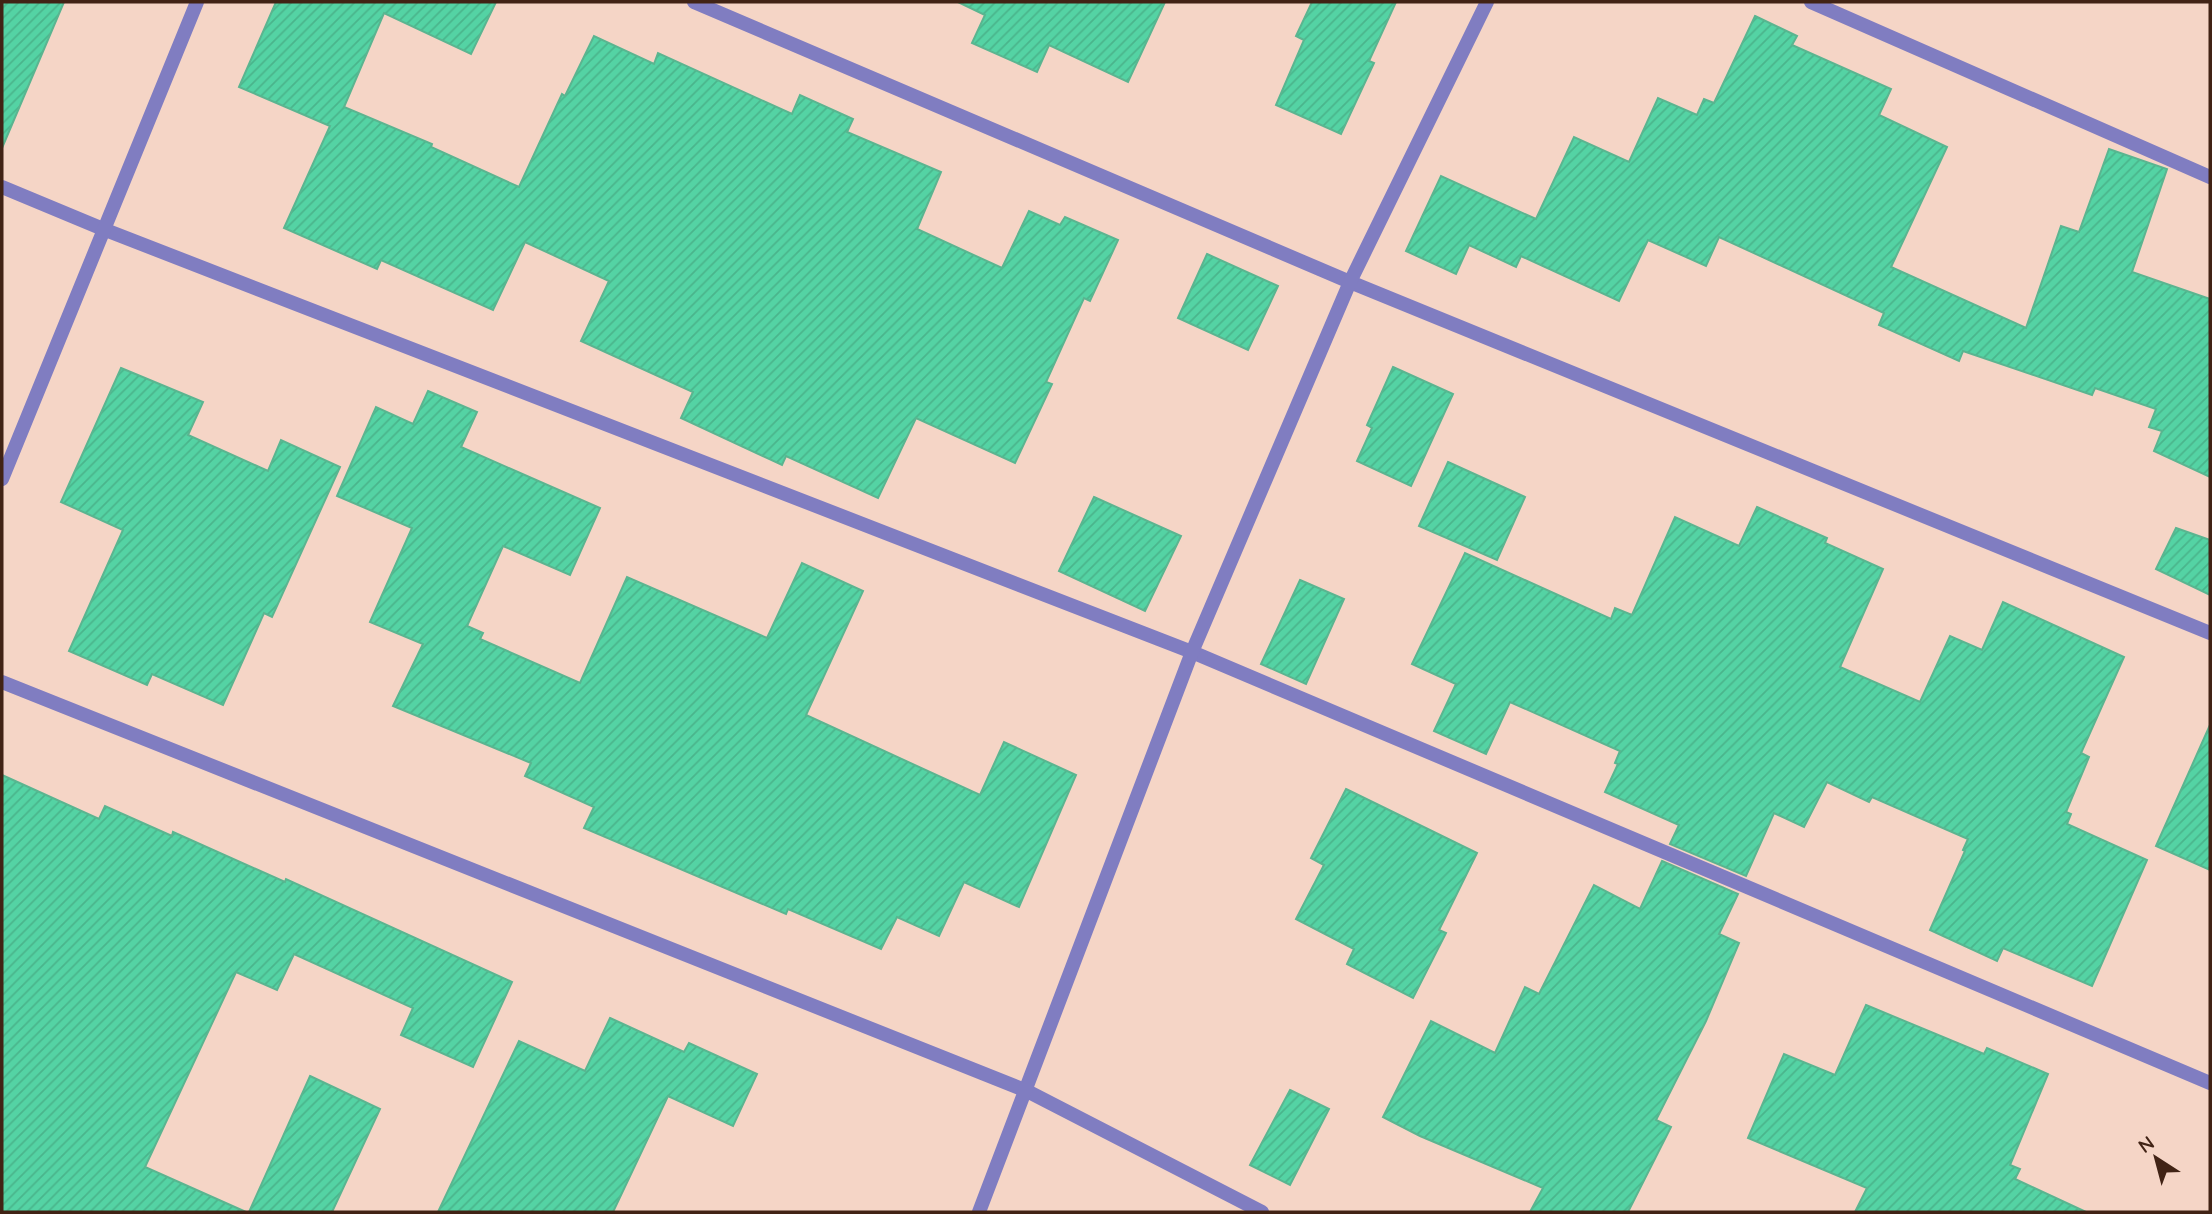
<svg xmlns="http://www.w3.org/2000/svg" width="2212" height="1214" font-family="Quicksand,sans-serif">
  <style>
    .building { fill: url(#building-hatch); stroke: #5ab590; stroke-width: 2 }
    .lines { fill: none; stroke-linecap: round; stroke-linejoin: round }
    .street { stroke: #807dc1; stroke-width: 14 }
  </style>
  <defs>
    <pattern id="building-hatch" width="6" height="6" patternUnits="userSpaceOnUse" patternTransform="scale(1.75)"><rect width="6" height="6" fill="#54d3a4"/><path d="M-1 1l2-2M0 6l6-6M5 7l2-2" fill="none" stroke="#4ab58c"/></pattern>
  </defs>
  <rect width="100%" height="100%" fill="#f5d5c6"/>
  <g class="building">
    <path d="M 2,2 L 64,2 L 2,148 Z"/>
    <path d="M 276,2 L 496,2 L 471,54 L 384,13 L 344,107 L 432,144 L 431,147 L 519,187 L 562,94 L 565,96 L 594,36 L 654,64 L 658,53 L 792,114 L 800,95 L 853,119 L 847,132 L 941,172 L 917,229 L 1002,268 L 1029,211 L 1060,225 L 1065,217 L 1118,240 L 1090,301 L 1084,298 L 1046,382 L 1052,384 L 1015,463 L 916,418 L 878,498 L 786,456 L 782,465 L 681,418 L 693,392 L 581,341 L 609,281 L 525,242 L 493,310 L 381,260 L 377,269 L 284,228 L 330,126 L 239,87 Z"/>
    <path d="M 958,2 L 1165,2 L 1128,82 L 1049,45 L 1037,72 L 972,43 L 985,15 Z"/>
    <path d="M 1312,2 L 1396,2 L 1369,61 L 1374,63 L 1341,134 L 1276,105 L 1304,40 L 1296,36 Z"/>
    <path d="M 1755,16 L 1797,36 L 1792,45 L 1891,89 L 1879,115 L 1947,147 L 1891,267 L 2026,328 L 2061,226 L 2079,232 L 2109,149 L 2167,169 L 2132,272 L 2210,299 L 2210,477 L 2154,451 L 2162,431 L 2149,427 L 2156,409 L 2095,388 L 2092,395 L 1963,351 L 1959,361 L 1879,325 L 1884,313 L 1719,237 L 1706,266 L 1648,240 L 1619,301 L 1521,256 L 1516,267 L 1469,245 L 1456,274 L 1406,251 L 1441,176 L 1536,219 L 1574,137 L 1629,162 L 1658,98 L 1697,115 L 1704,99 L 1714,103 Z"/>
    <path d="M 1207,254 L 1278,286 L 1248,350 L 1178,318 Z"/>
    <path d="M 1393,367 L 1453,394 L 1411,486 L 1357,461 L 1372,428 L 1367,425 Z"/>
    <path d="M 121,368 L 203,402 L 188,435 L 268,471 L 281,440 L 340,467 L 272,617 L 264,613 L 223,705 L 152,674 L 147,685 L 69,651 L 123,530 L 61,502 Z"/>
    <path d="M 428,391 L 477,412 L 461,447 L 600,508 L 570,575 L 503,546 L 467,626 L 483,633 L 480,639 L 580,683 L 627,577 L 767,638 L 802,563 L 863,591 L 806,715 L 980,795 L 1004,742 L 1076,775 L 1019,907 L 964,882 L 939,936 L 897,917 L 881,949 L 788,909 L 786,914 L 584,828 L 594,807 L 525,776 L 531,763 L 393,706 L 423,644 L 370,622 L 412,528 L 337,496 L 376,407 L 413,424 Z"/>
    <path d="M 1448,462 L 1525,497 L 1497,560 L 1419,526 Z"/>
    <path d="M 1094,497 L 1181,536 L 1145,611 L 1059,571 Z"/>
    <path d="M 1757,507 L 1827,538 L 1825,543 L 1883,569 L 1840,667 L 1920,702 L 1950,636 L 1982,650 L 2003,602 L 2124,657 L 2081,753 L 2089,757 L 2066,812 L 2071,814 L 2067,824 L 2147,860 L 2092,986 L 2003,948 L 1997,961 L 1930,930 L 1965,851 L 1963,850 L 1968,839 L 1872,797 L 1869,802 L 1827,782 L 1804,827 L 1774,813 L 1746,876 L 1670,844 L 1679,825 L 1605,792 L 1618,764 L 1615,763 L 1620,751 L 1510,702 L 1486,754 L 1434,731 L 1456,684 L 1412,664 L 1465,553 L 1611,619 L 1615,608 L 1632,615 L 1675,517 L 1739,546 Z"/>
    <path d="M 2176,528 L 2210,540 L 2210,595 L 2156,569 Z"/>
    <path d="M 1300,580 L 1344,599 L 1306,684 L 1261,664 Z"/>
    <path d="M 2210,725 L 2210,870 L 2156,846 Z"/>
    <path d="M 2,775 L 99,819 L 105,806 L 172,836 L 173,832 L 285,882 L 286,879 L 512,982 L 473,1067 L 401,1035 L 413,1008 L 294,954 L 277,990 L 236,972 L 145,1167 L 246,1212 L 2,1212 Z"/>
    <path d="M 1346,789 L 1477,853 L 1439,930 L 1446,933 L 1413,998 L 1347,964 L 1354,949 L 1296,919 L 1324,865 L 1311,858 Z"/>
    <path d="M 1662,861 L 1738,894 L 1719,934 L 1739,943 L 1706,1021 L 1656,1120 L 1671,1127 L 1628,1212 L 1530,1212 L 1543,1188 L 1420,1136 L 1383,1117 L 1431,1021 L 1495,1053 L 1525,987 L 1539,994 L 1594,885 L 1640,909 Z"/>
    <path d="M 1866,1005 L 1984,1054 L 1987,1048 L 2048,1074 L 2010,1165 L 2020,1169 L 2015,1179 L 2086,1212 L 1855,1212 L 1867,1188 L 1748,1138 L 1784,1054 L 1835,1075 Z"/>
    <path d="M 610,1018 L 684,1052 L 689,1043 L 757,1074 L 733,1126 L 668,1096 L 613,1212 L 438,1212 L 519,1041 L 585,1071 Z"/>
    <path d="M 310,1076 L 380,1109 L 332,1212 L 249,1212 Z"/>
    <path d="M 1290,1090 L 1329,1109 L 1290,1185 L 1250,1165 Z"/>
  </g>
  <g class="lines">
    <g class="street">
      <path d="M 694,2 L 1350,282 L 2210,633"/>
      <path d="M 1811,2 L 2210,177"/>
      <path d="M 2,187 L 103,229 L 1192,652 L 2210,1083"/>
      <path d="M 2,479 L 197,2"/>
      <path d="M 2,682 L 1027,1091 L 1262,1212"/>
      <path d="M 979,1212 L 1192,652 L 1350,282 L 1487,2"/>
    </g>
  </g>
  <rect width="2212" height="1214" fill="none" stroke="#412315" stroke-width="7"/>
  <g transform="translate(2156 1158) rotate(324)" stroke="#f5d5c6" stroke-width="5" paint-order="stroke">
  <path d="M0-5L12 26L0 18L-12 26Z" fill="#412315"/>
  <text y="-10" font-size="19" font-weight="bold" text-anchor="middle" fill="#412315">N</text>
  </g>
</svg>
